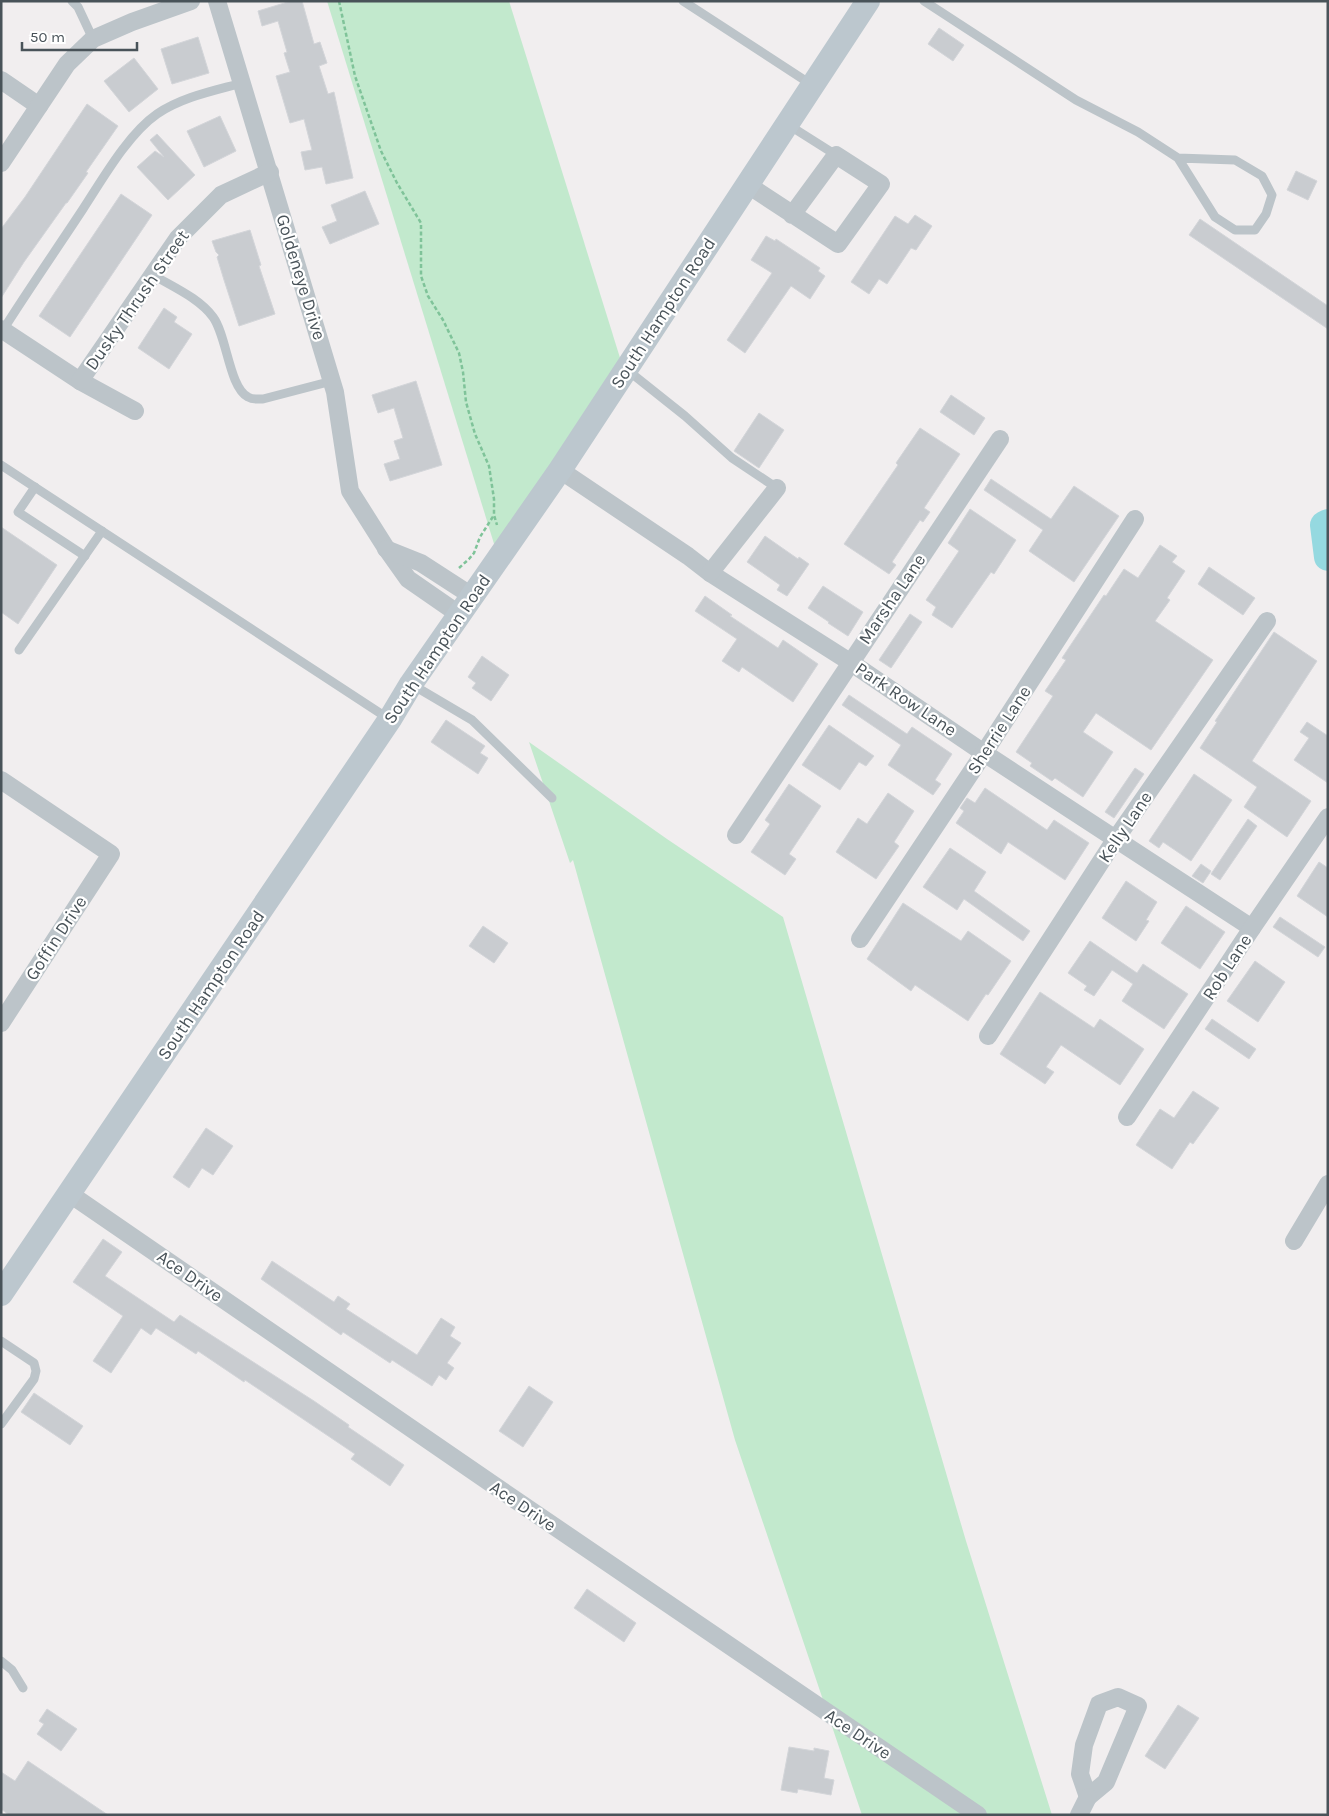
<svg xmlns="http://www.w3.org/2000/svg" width="1329" height="1816" font-family="Karla,sans-serif">
  <style>
    .green { fill: #c2e9cd }
    .lines { fill: none; stroke-linecap: round; stroke-linejoin: round }
    .river { stroke: #95d9e0; stroke-width: 28 }
    .building { fill: #c9ccd0; stroke: #d3d5d9 }
    .path { stroke: #7fc399; stroke-width: 2.5; stroke-dasharray: 4 2.5; stroke-linecap: butt }
    .service { stroke: #bcc4c9; stroke-width: 9 }
    .minor { stroke: #bcc4c9; stroke-width: 18 }
    .secondary { stroke: #bcc7ce; stroke-width: 24 }
    .labels { text-anchor: middle; dominant-baseline: central; stroke-width: 4.5; stroke-linejoin: round; paint-order: stroke }
    .street-label { font-size: 18px; fill: #495359; stroke: #fff }
  </style>
  <rect width="100%" height="100%" fill="#f1eeef"/>
  <g class="green">
    <path d="M 327,1 L 509,1 L 621,361 L 495,547 Z"/>
    <path d="M 529,742 L 667,839 L 783,917 L 966,1541 L 1052,1815 L 862,1815 L 735,1440 L 573,860 L 570,863 Z"/>
  </g>
  <g class="lines">
    <path class="river" d="M 1328,523 L 1324,525 L 1328,557"/>
  </g>
  <g class="building">
    <path d="M 291,1 L 302,1 L 314,44 L 320,42 L 327,63 L 319,66 L 328,94 L 334,92 L 353,178 L 326,184 L 322,167 L 305,170 L 301,152 L 312,150 L 304,119 L 290,123 L 276,76 L 290,72 L 284,53 L 287,52 L 278,21 L 262,26 L 258,11 Z"/>
    <path d="M 939,28 L 964,45 L 953,61 L 928,44 Z"/>
    <path d="M 198,37 L 209,73 L 172,84 L 161,49 Z"/>
    <path d="M 134,58 L 158,89 L 129,112 L 104,81 Z"/>
    <path d="M 87,104 L 118,126 L 86,172 L 88,173 L 67,203 L 66,203 L 24,262 L 1,298 L 1,229 L 25,197 Z"/>
    <path d="M 220,116 L 236,151 L 204,167 L 187,131 Z"/>
    <path d="M 157,134 L 195,175 L 168,200 L 137,167 L 155,151 L 164,157 L 150,140 Z"/>
    <path d="M 1296,171 L 1317,181 L 1308,200 L 1287,190 Z"/>
    <path d="M 365,191 L 379,224 L 330,244 L 322,227 L 337,221 L 331,205 Z"/>
    <path d="M 121,194 L 152,215 L 70,337 L 39,316 Z"/>
    <path d="M 915,215 L 932,226 L 916,250 L 911,248 L 887,284 L 879,279 L 869,294 L 851,282 L 895,216 L 908,224 Z"/>
    <path d="M 1200,219 L 1328,306 L 1328,329 L 1189,235 Z"/>
    <path d="M 250,230 L 261,265 L 259,266 L 275,314 L 239,326 L 224,280 L 217,257 L 219,255 L 216,252 L 212,241 Z"/>
    <path d="M 766,236 L 775,241 L 776,239 L 820,268 L 818,271 L 825,276 L 810,299 L 791,286 L 745,353 L 727,340 L 772,273 L 751,260 Z"/>
    <path d="M 164,308 L 177,317 L 174,322 L 192,334 L 169,369 L 138,348 Z"/>
    <path d="M 416,381 L 442,465 L 390,481 L 384,464 L 400,459 L 394,441 L 403,438 L 394,408 L 378,413 L 372,395 Z"/>
    <path d="M 951,395 L 985,418 L 974,435 L 940,412 Z"/>
    <path d="M 759,413 L 784,430 L 759,468 L 734,451 Z"/>
    <path d="M 920,428 L 960,454 L 924,508 L 930,512 L 923,522 L 920,520 L 892,562 L 896,565 L 889,574 L 844,544 L 898,465 L 896,463 Z"/>
    <path d="M 991,479 L 1051,519 L 1074,486 L 1119,516 L 1074,582 L 1029,551 L 1043,530 L 984,490 Z"/>
    <path d="M 970,509 L 1016,540 L 994,574 L 991,572 L 952,628 L 932,615 L 936,607 L 926,600 L 959,551 L 948,543 Z"/>
    <path d="M 1,527 L 57,565 L 18,624 L 1,612 Z"/>
    <path d="M 765,536 L 798,559 L 799,557 L 809,564 L 787,596 L 777,590 L 780,585 L 747,562 Z"/>
    <path d="M 1160,545 L 1177,556 L 1172,562 L 1185,571 L 1167,598 L 1170,600 L 1155,621 L 1213,660 L 1151,750 L 1096,713 L 1083,732 L 1113,752 L 1083,797 L 1055,778 L 1052,781 L 1030,766 L 1032,763 L 1016,752 L 1053,696 L 1045,691 L 1066,660 L 1062,658 L 1104,595 L 1106,596 L 1124,569 L 1138,578 Z"/>
    <path d="M 1209,567 L 1255,598 L 1243,615 L 1198,584 Z"/>
    <path d="M 823,586 L 863,612 L 848,636 L 828,623 L 829,622 L 808,608 Z"/>
    <path d="M 705,596 L 732,615 L 730,616 L 778,648 L 783,640 L 818,664 L 793,702 L 742,667 L 739,672 L 722,661 L 737,639 L 695,611 Z"/>
    <path d="M 910,614 L 922,622 L 891,668 L 879,660 Z"/>
    <path d="M 1274,632 L 1317,661 L 1252,761 L 1311,801 L 1287,837 L 1244,807 L 1257,787 L 1200,748 L 1217,722 L 1215,721 Z"/>
    <path d="M 482,656 L 509,675 L 491,701 L 472,688 L 476,683 L 468,677 Z"/>
    <path d="M 849,695 L 907,734 L 912,727 L 952,754 L 935,780 L 941,784 L 933,795 L 888,765 L 901,745 L 842,705 Z"/>
    <path d="M 446,720 L 485,746 L 480,753 L 488,758 L 478,774 L 431,742 Z"/>
    <path d="M 1307,722 L 1328,736 L 1328,783 L 1294,760 L 1309,738 L 1300,732 Z"/>
    <path d="M 829,725 L 874,756 L 866,766 L 859,762 L 840,790 L 802,765 Z"/>
    <path d="M 1135,768 L 1144,774 L 1114,818 L 1105,812 Z"/>
    <path d="M 1194,774 L 1232,800 L 1191,861 L 1163,842 L 1159,848 L 1149,841 Z"/>
    <path d="M 789,784 L 821,806 L 789,854 L 796,859 L 785,875 L 751,852 L 770,824 L 765,820 Z"/>
    <path d="M 985,788 L 1047,830 L 1054,820 L 1089,843 L 1065,880 L 1008,842 L 1001,854 L 956,823 L 964,811 L 960,808 L 967,798 L 975,803 Z"/>
    <path d="M 888,793 L 914,811 L 894,842 L 899,846 L 876,879 L 836,852 L 858,818 L 867,824 Z"/>
    <path d="M 1248,819 L 1257,826 L 1220,880 L 1211,874 Z"/>
    <path d="M 950,848 L 986,872 L 974,891 L 1030,931 L 1023,941 L 964,899 L 957,910 L 923,887 Z"/>
    <path d="M 1319,862 L 1328,868 L 1328,917 L 1297,896 Z"/>
    <path d="M 1201,864 L 1211,871 L 1203,883 L 1192,876 Z"/>
    <path d="M 1126,881 L 1157,902 L 1146,920 L 1149,921 L 1136,941 L 1102,918 Z"/>
    <path d="M 903,903 L 961,941 L 968,931 L 1011,961 L 988,995 L 986,994 L 968,1021 L 915,985 L 911,991 L 867,959 Z"/>
    <path d="M 1186,906 L 1225,932 L 1200,969 L 1161,943 Z"/>
    <path d="M 1280,917 L 1325,947 L 1318,957 L 1273,927 Z"/>
    <path d="M 483,926 L 508,943 L 494,963 L 469,946 Z"/>
    <path d="M 1090,941 L 1137,973 L 1143,964 L 1188,994 L 1164,1029 L 1122,1001 L 1133,984 L 1112,970 L 1094,996 L 1084,990 L 1087,986 L 1068,973 Z"/>
    <path d="M 1255,961 L 1285,982 L 1258,1022 L 1227,1001 Z"/>
    <path d="M 1040,992 L 1094,1028 L 1100,1019 L 1144,1049 L 1120,1085 L 1061,1045 L 1046,1067 L 1054,1072 L 1045,1084 L 1000,1054 Z"/>
    <path d="M 1212,1019 L 1256,1049 L 1249,1059 L 1205,1029 Z"/>
    <path d="M 1193,1091 L 1219,1108 L 1193,1144 L 1190,1142 L 1172,1169 L 1136,1145 L 1160,1109 L 1174,1118 Z"/>
    <path d="M 206,1128 L 233,1146 L 213,1175 L 202,1168 L 189,1188 L 173,1177 Z"/>
    <path d="M 103,1239 L 122,1252 L 105,1276 L 174,1322 L 180,1315 L 314,1401 L 349,1425 L 348,1427 L 404,1465 L 390,1486 L 351,1459 L 355,1454 L 245,1380 L 244,1382 L 198,1351 L 196,1354 L 156,1328 L 151,1335 L 141,1328 L 111,1373 L 93,1361 L 123,1316 L 73,1282 Z"/>
    <path d="M 272,1261 L 334,1302 L 338,1296 L 350,1304 L 346,1309 L 417,1355 L 441,1318 L 455,1327 L 450,1336 L 461,1343 L 447,1363 L 454,1368 L 446,1380 L 439,1375 L 432,1386 L 392,1360 L 390,1363 L 343,1332 L 341,1335 L 261,1279 Z"/>
    <path d="M 529,1386 L 553,1402 L 523,1447 L 499,1431 Z"/>
    <path d="M 34,1393 L 83,1426 L 70,1445 L 21,1412 Z"/>
    <path d="M 587,1589 L 636,1623 L 624,1642 L 574,1608 Z"/>
    <path d="M 1178,1705 L 1199,1718 L 1165,1769 L 1145,1756 Z"/>
    <path d="M 47,1709 L 77,1729 L 61,1751 L 37,1734 L 44,1724 L 39,1721 Z"/>
    <path d="M 789,1747 L 814,1751 L 814,1748 L 829,1751 L 824,1778 L 834,1780 L 831,1795 L 798,1789 L 797,1793 L 781,1790 Z"/>
    <path d="M 28,1761 L 108,1815 L 9,1815 L 1,1809 L 1,1772 L 15,1781 Z"/>
  </g>
  <g class="lines">
    <g class="path">
      <path d="M 339,1 L 355,76 L 381,151 L 397,183 L 421,223 L 421,276 L 428,296 L 443,320 L 459,353 L 463,372 L 466,402 L 475,434 L 489,466 L 494,499 L 494,515 L 497,525"/>
      <path d="M 459,568 L 469,559 L 474,553 L 480,537 L 494,515"/>
    </g>
    <g class="service">
      <path d="M 72,1 L 78,7 L 93,39"/>
      <path d="M 683,1 L 812,85"/>
      <path d="M 924,1 L 1076,100 L 1138,132 L 1178,158 L 1215,217 L 1235,230 L 1255,230 L 1266,214 L 1272,195 L 1262,176 L 1235,160 L 1178,158"/>
      <path d="M 787,124 L 836,155"/>
      <path d="M 153,275 C 173,287 199,298 213,317 C 227,336 229,387 248,397 C 253,400 257,399 263,399 L 332,381"/>
      <path d="M 3,330 C 29,289 56,250 83,209 C 102,180 128,134 157,114 C 182,97 213,91 242,83"/>
      <path d="M 626,369 L 685,416 L 732,458 L 777,488"/>
      <path d="M 1,465 L 389,719"/>
      <path d="M 35,487 L 18,512 L 85,556"/>
      <path d="M 19,650 L 102,531"/>
      <path d="M 411,684 L 472,720 L 552,798"/>
      <path d="M 1,1341 L 34,1363 L 36,1371 L 34,1379 L 1,1424"/>
      <path d="M 1,1661 L 12,1670 L 23,1688"/>
    </g>
    <g class="minor">
      <path d="M 217,1 L 335,392 L 350,491 L 386,548 L 408,579 L 460,615"/>
      <path d="M 1,80 L 39,106"/>
      <path d="M 1,163 L 67,64 L 93,39 L 132,22 L 191,1"/>
      <path d="M 748,185 L 838,244 L 881,184 L 836,155 L 792,215"/>
      <path d="M 1,329 L 80,381 L 135,411"/>
      <path d="M 80,381 L 178,238 L 221,195 L 270,172"/>
      <path d="M 560,470 L 688,556 L 710,573 L 850,662 L 984,753 L 1252,928"/>
      <path d="M 386,549 L 421,563 L 472,596"/>
      <path d="M 710,573 L 777,488"/>
      <path d="M 1,780 L 111,854 L 1,1023"/>
      <path d="M 736,835 L 1000,439"/>
      <path d="M 860,939 L 984,753 L 1135,519"/>
      <path d="M 988,1036 L 1115,840 L 1267,621"/>
      <path d="M 1127,1117 L 1252,928 L 1328,817"/>
      <path d="M 70,1194 L 495,1486 L 978,1815"/>
      <path d="M 1294,1241 L 1328,1184"/>
      <path d="M 1118,1697 L 1138,1706 L 1106,1782 L 1088,1797 L 1080,1774 L 1084,1745 L 1099,1704 Z"/>
      <path d="M 1079,1815 L 1088,1797"/>
    </g>
    <path class="secondary" d="M 1,1294 L 390,719 L 411,684 L 560,470 L 868,1"/>
  </g>
  <g class="labels">
    <g class="street-label">
      <text transform="translate(301 277) rotate(73)">Goldeneye Drive</text>
      <text transform="translate(137 300) rotate(-55)">Dusky Thrush Street</text>
      <text transform="translate(663 313) rotate(-57)">South Hampton Road</text>
      <text transform="translate(892 599) rotate(-56)">Marsha Lane</text>
      <text transform="translate(437 649) rotate(-56)">South Hampton Road</text>
      <text transform="translate(906 699) rotate(34)">Park Row Lane</text>
      <text transform="translate(999 730) rotate(-57)">Sherrie Lane</text>
      <text transform="translate(1125 827) rotate(-56)">Kelly Lane</text>
      <text transform="translate(56 938) rotate(-57)">Goffin Drive</text>
      <text transform="translate(1227 967) rotate(-57)">Rob Lane</text>
      <text transform="translate(211 985) rotate(-56)">South Hampton Road</text>
      <text transform="translate(190 1276) rotate(35)">Ace Drive</text>
      <text transform="translate(523 1506) rotate(34)">Ace Drive</text>
      <text transform="translate(858 1734) rotate(34)">Ace Drive</text>
    </g>
  </g>
  <rect width="1329" height="1816" fill="none" stroke="#495359" stroke-width="5"/>
  <path d="M22 42v8h115v-8" fill="none" stroke="#495359" stroke-width="2.5"/>
  <text x="30" y="42" font-size="15" fill="#495359" stroke="#ffffff" stroke-width="4" paint-order="stroke">50 m</text>
</svg>
